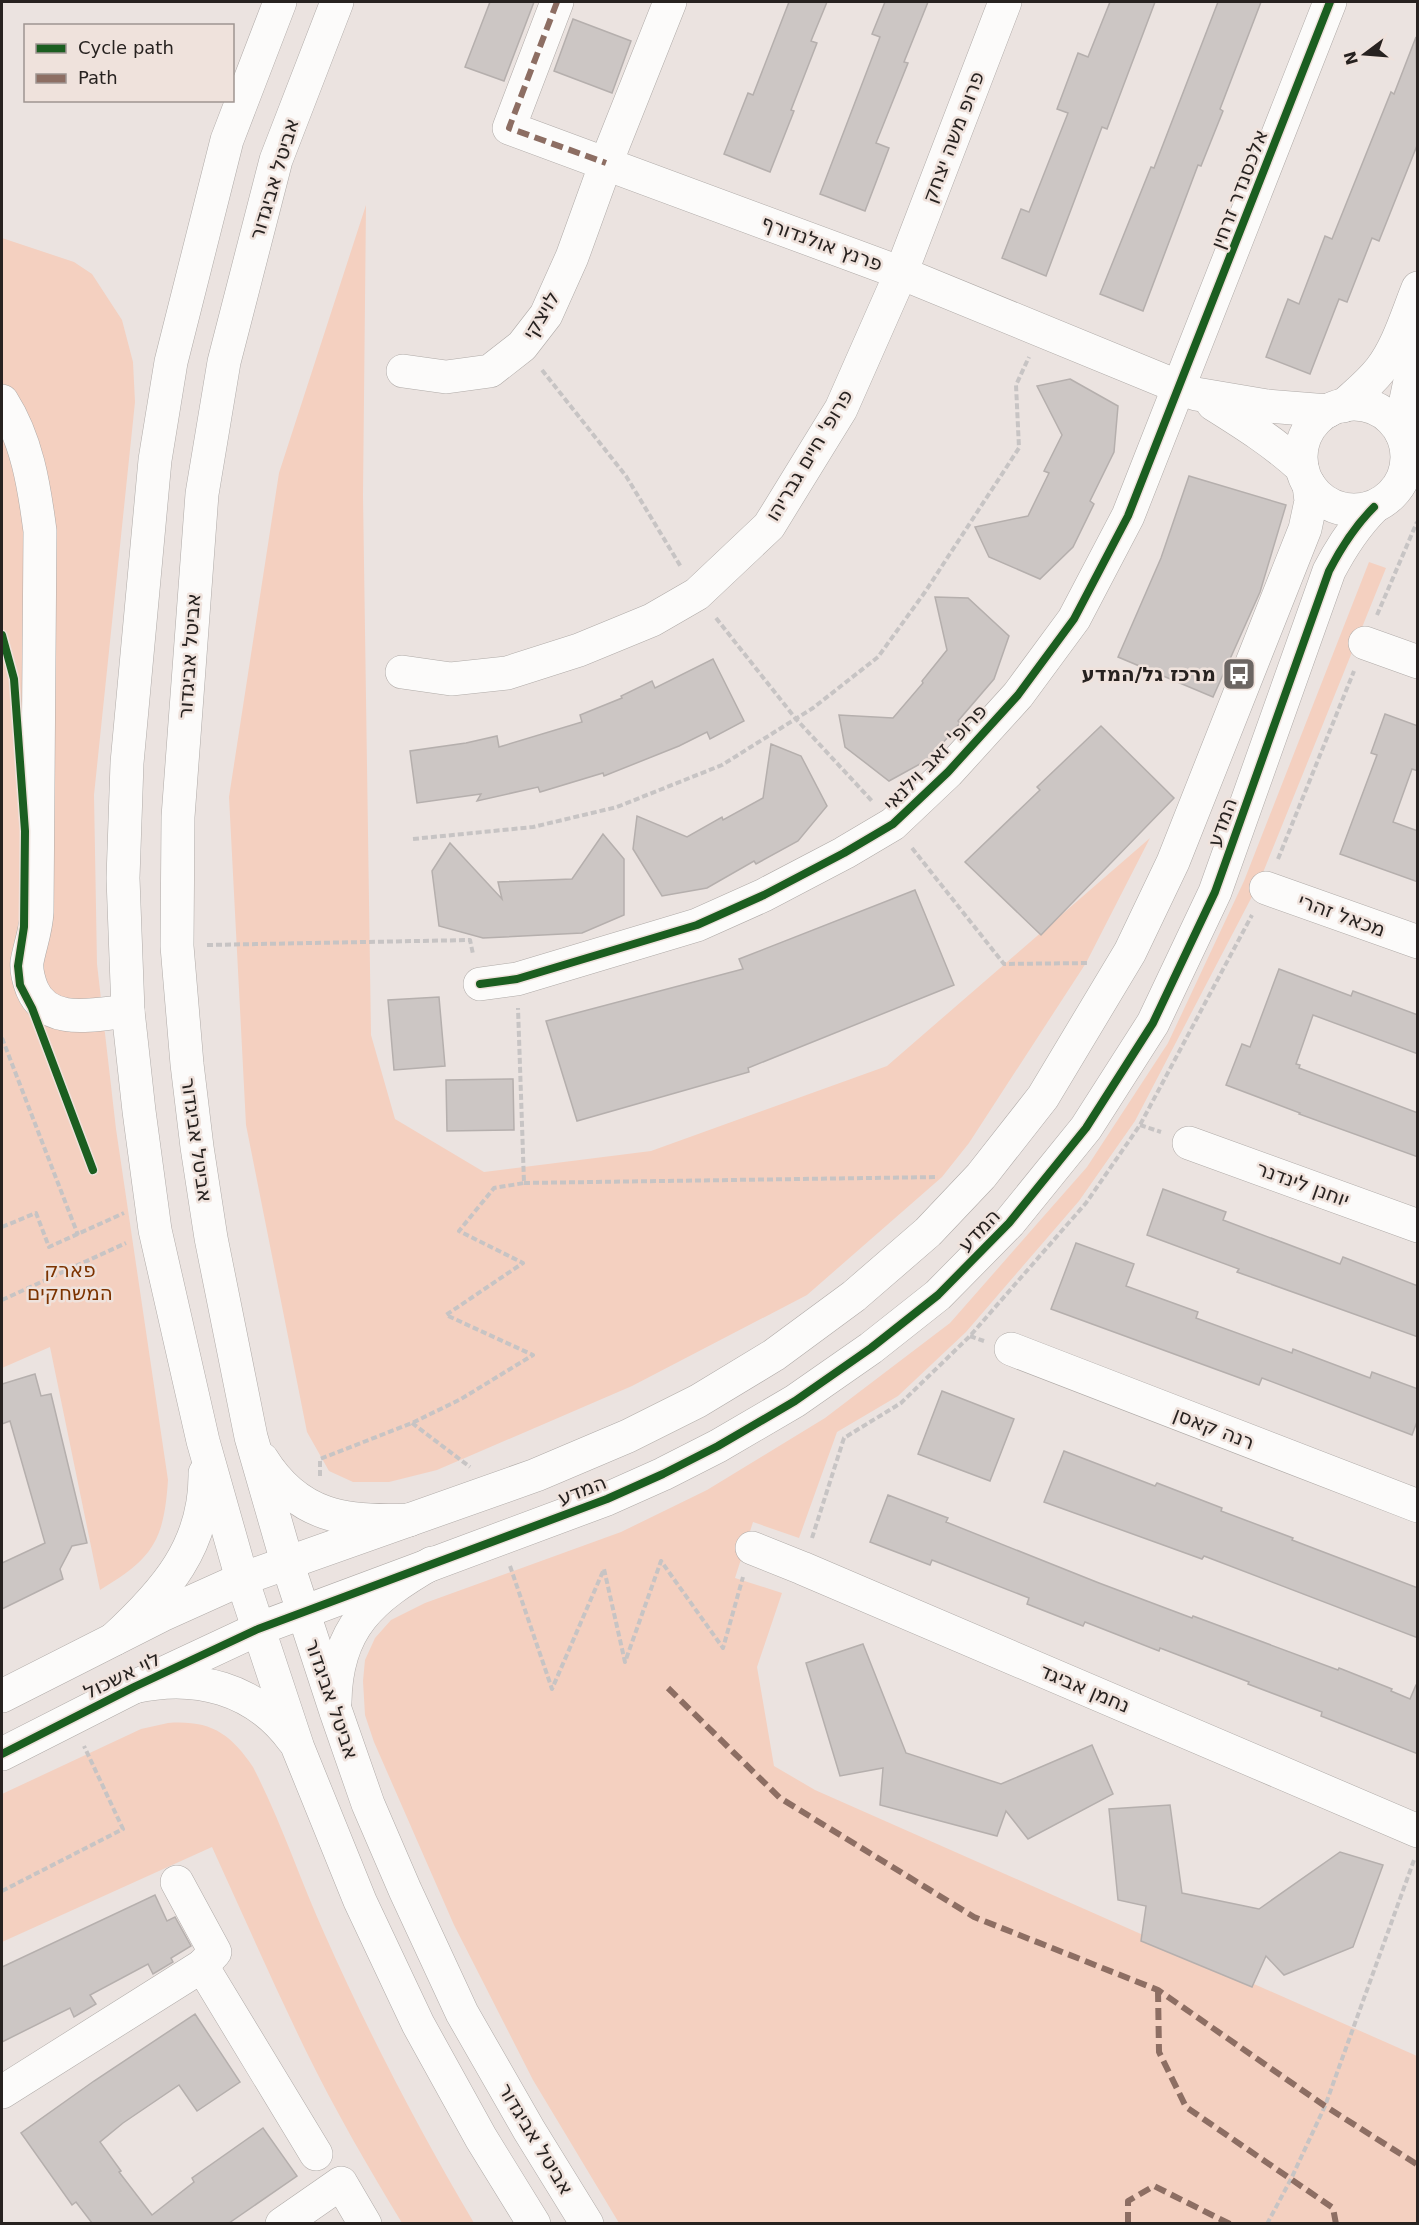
<svg xmlns="http://www.w3.org/2000/svg" width="1419" height="2225" font-family="'DejaVu Sans',Heebo,sans-serif">
  <style>
    .green { fill: #f4d0c0 }
    .building { fill: #ccc6c4; stroke: #b5afad; stroke-width: 1.5 }
    .lines { fill: none; stroke-linecap: round; stroke-linejoin: round }
    .minor-casing { stroke: #afaaa7; stroke-width: 34 }
    .major-casing { stroke: #afaaa7; stroke-width: 34 }
    .path { stroke: #c7c4c4; stroke-width: 4; stroke-dasharray: 6 3; stroke-linecap: butt }
    .minor { stroke: #fcfbfa; stroke-width: 33 }
    .major { stroke: #fcfbfa; stroke-width: 33 }
    .quiet { stroke: #8d6e63; stroke-width: 6; stroke-dasharray: 12 6; stroke-linecap: butt }
    .cycleway-casing { stroke: #efe2dc; stroke-width: 11 }
    .cycleway { stroke: #1b5e20; stroke-width: 8 }
    .labels { text-anchor: middle; dominant-baseline: central; stroke-width: 5; stroke-linejoin: round; paint-order: stroke }
    .street-label { font-size: 20px; fill: #272220; stroke: #efe2dc }
    .poi-label { font-size: 20px; font-weight: bold; fill: #272220; stroke: #efe2dc; text-anchor: end }
    .park-label { font-size: 20px; fill: #7c3300; stroke: #efe2dc }
  </style>
  <rect width="100%" height="100%" fill="#ebe3e0"/>
  <g class="green">
    <path d="M 366,205 L 363,495 L 371,1035 L 395,1119 L 484,1172 L 651,1151 L 887,1066 L 1150,838 L 1086,963 L 969,1143 L 942,1177 L 807,1295 L 632,1386 L 437,1470 L 389,1482 L 353,1482 L 329,1471 L 307,1432 L 246,1125 L 229,797 L 279,473 Z"/>
    <path d="M 2,238 L 74,262 L 92,274 L 122,320 L 133,362 L 135,402 L 94,795 L 97,964 L 116,1129 L 168,1480 C 164,1541 153,1558 100,1590 L 50,1347 L 2,1368 Z"/>
    <path d="M 1369,562 L 1386,568 L 1258,885 L 1135,1121 L 1079,1201 L 966,1332 L 898,1396 L 837,1432 L 799,1538 L 753,1522 L 735,1578 L 782,1593 L 757,1667 L 774,1766 L 815,1790 L 1417,2056 L 1417,2223 L 619,2223 L 533,2080 L 454,1925 L 374,1742 L 365,1715 L 363,1681 L 365,1660 L 375,1638 L 391,1620 L 425,1603 L 621,1532 L 707,1490 L 825,1418 L 950,1323 L 1087,1167 L 1168,1043 L 1244,881 Z"/>
    <path d="M 168,1723 C 210,1720 230,1733 253,1767 C 281,1821 300,1880 325,1935 C 369,2034 419,2130 474,2223 L 402,2223 C 368,2167 335,2110 306,2051 C 273,1983 243,1915 212,1847 L 2,1942 L 2,1794 L 141,1729 Z"/>
  </g>
  <g class="building">
    <path d="M 490,2 L 534,2 L 504,81 L 465,67 Z"/>
    <path d="M 789,2 L 827,2 L 811,41 L 817,43 L 791,110 L 794,111 L 770,172 L 724,154 L 748,93 L 753,95 Z"/>
    <path d="M 885,2 L 928,2 L 904,62 L 908,63 L 876,143 L 889,148 L 865,211 L 820,194 L 880,37 L 872,34 Z"/>
    <path d="M 1110,2 L 1155,2 L 1107,129 L 1102,127 L 1046,276 L 1002,258 L 1021,209 L 1029,212 L 1068,113 L 1057,109 L 1078,53 L 1088,57 Z"/>
    <path d="M 1218,2 L 1261,2 L 1220,109 L 1223,111 L 1201,166 L 1198,165 L 1143,311 L 1100,294 L 1151,167 L 1154,168 Z"/>
    <path d="M 573,19 L 631,41 L 612,93 L 554,71 Z"/>
    <path d="M 1416,37 L 1418,143 L 1379,241 L 1372,238 L 1347,302 L 1339,299 L 1310,374 L 1266,357 L 1288,299 L 1299,304 L 1325,236 L 1332,239 L 1391,92 L 1394,94 Z"/>
    <path d="M 1070,379 L 1118,406 L 1114,452 L 1090,501 L 1094,504 L 1073,547 L 1040,579 L 989,557 L 975,527 L 1028,516 L 1049,473 L 1044,471 L 1062,435 L 1037,386 Z"/>
    <path d="M 1189,476 L 1286,505 L 1260,592 L 1213,697 L 1118,657 L 1161,558 Z"/>
    <path d="M 935,597 L 968,598 L 1009,636 L 994,679 L 958,721 L 960,723 L 929,759 L 889,781 L 845,747 L 839,715 L 893,718 L 923,683 L 922,681 L 947,650 Z"/>
    <path d="M 713,659 L 744,721 L 710,739 L 707,732 L 679,746 L 604,776 L 603,773 L 540,792 L 538,787 L 477,801 L 481,794 L 417,803 L 410,751 L 466,743 L 497,736 L 499,747 L 582,722 L 580,715 L 622,698 L 621,696 L 652,681 L 655,688 Z"/>
    <path d="M 1385,714 L 1418,726 L 1418,771 L 1412,769 L 1393,822 L 1418,831 L 1418,882 L 1340,854 L 1377,755 L 1371,753 Z"/>
    <path d="M 1101,726 L 1174,798 L 1041,935 L 965,862 L 1040,790 L 1037,787 Z"/>
    <path d="M 771,744 L 801,756 L 827,806 L 798,841 L 756,864 L 754,861 L 707,888 L 662,896 L 633,849 L 637,816 L 687,837 L 722,817 L 723,820 L 763,798 Z"/>
    <path d="M 603,834 L 624,859 L 624,915 L 582,933 L 483,938 L 439,926 L 432,871 L 450,843 L 502,899 L 498,882 L 572,879 Z"/>
    <path d="M 915,890 L 954,985 L 748,1068 L 749,1072 L 577,1121 L 546,1021 L 743,969 L 739,959 Z"/>
    <path d="M 1279,969 L 1351,996 L 1353,991 L 1418,1015 L 1418,1054 L 1313,1015 L 1296,1064 L 1300,1065 L 1299,1068 L 1418,1113 L 1418,1157 L 1299,1114 L 1300,1113 L 1226,1085 L 1242,1044 L 1250,1047 Z"/>
    <path d="M 439,997 L 445,1066 L 394,1070 L 388,1000 Z"/>
    <path d="M 513,1079 L 514,1130 L 447,1131 L 446,1080 Z"/>
    <path d="M 1163,1189 L 1226,1212 L 1223,1220 L 1340,1264 L 1343,1257 L 1418,1286 L 1418,1337 L 1237,1272 L 1239,1269 L 1147,1235 Z"/>
    <path d="M 1076,1243 L 1134,1264 L 1126,1286 L 1198,1312 L 1196,1318 L 1292,1353 L 1293,1349 L 1370,1378 L 1372,1372 L 1418,1389 L 1418,1419 L 1412,1435 L 1262,1378 L 1259,1385 L 1051,1309 Z"/>
    <path d="M 35,1374 L 41,1396 L 51,1394 L 87,1543 L 72,1546 L 60,1569 L 63,1579 L 2,1609 L 2,1563 L 45,1543 L 10,1421 L 2,1424 L 2,1384 Z"/>
    <path d="M 942,1391 L 1014,1419 L 990,1481 L 918,1454 Z"/>
    <path d="M 1064,1451 L 1155,1486 L 1157,1483 L 1222,1508 L 1221,1511 L 1293,1538 L 1292,1540 L 1418,1588 L 1418,1638 L 1204,1556 L 1202,1559 L 1044,1502 Z"/>
    <path d="M 888,1495 L 948,1518 L 946,1522 L 1099,1583 L 1192,1618 L 1193,1616 L 1338,1670 L 1339,1668 L 1392,1689 L 1391,1691 L 1410,1699 L 1416,1685 L 1418,1685 L 1418,1754 L 1321,1716 L 1322,1712 L 1248,1684 L 1249,1682 L 1160,1648 L 1159,1651 L 1085,1622 L 1083,1626 L 1027,1604 L 1029,1598 L 932,1560 L 930,1565 L 870,1542 Z"/>
    <path d="M 863,1644 L 906,1753 L 1001,1784 L 1092,1745 L 1113,1794 L 1028,1839 L 1006,1811 L 997,1836 L 880,1805 L 883,1768 L 840,1776 L 806,1663 Z"/>
    <path d="M 1170,1805 L 1182,1893 L 1259,1909 L 1340,1852 L 1383,1865 L 1353,1947 L 1284,1975 L 1266,1956 L 1252,1987 L 1141,1941 L 1146,1906 L 1118,1900 L 1109,1809 Z"/>
    <path d="M 155,1895 L 167,1921 L 175,1917 L 191,1946 L 171,1958 L 173,1962 L 153,1974 L 148,1964 L 90,1995 L 96,2004 L 74,2017 L 70,2008 L 2,2042 L 2,1967 Z"/>
    <path d="M 195,2014 L 240,2082 L 197,2111 L 179,2085 L 123,2123 L 100,2142 L 121,2171 L 119,2172 L 152,2215 L 194,2182 L 192,2178 L 263,2128 L 297,2176 L 229,2223 L 92,2223 L 76,2202 L 72,2205 L 21,2133 L 94,2081 Z"/>
  </g>
  <g class="lines">
    <g class="minor-casing">
      <g id="minor">
        <path d="M 557,2 L 509,128 L 901,273 L 1196,394 L 1267,406 L 1328,411"/>
        <path d="M 403,371 L 446,377 L 490,371 L 522,346 L 546,315 L 572,257 L 606,163 L 670,2"/>
        <path d="M 2,401 C 27,440 34,485 40,531 L 37,912 C 36,931 30,945 27,962 C 26,971 29,981 32,989 C 48,1027 95,1014 128,1011"/>
        <path d="M 1213,404 C 1245,424 1275,443 1302,468"/>
        <circle cx="1354" cy="457" r="53"/>
        <path d="M 1343,406 C 1356,394 1369,384 1380,370 C 1398,347 1407,315 1418,288"/>
        <path d="M 1402,434 L 1406,400 L 1418,343"/>
        <path d="M 1365,643 L 1418,662"/>
        <path d="M 402,672 L 451,679 L 507,673 L 579,650 L 652,620 L 697,594 L 769,526 L 841,409 L 901,273 L 1005,2"/>
        <path d="M 1266,888 L 1418,942"/>
        <path d="M 480,984 L 517,979 L 697,925 L 764,895 L 844,853 L 893,824 L 948,772 L 1018,695 L 1074,619 L 1128,516 L 1330,2"/>
        <path d="M 1189,1143 L 1418,1226"/>
        <path d="M 1011,1349 L 1418,1506"/>
        <path d="M 752,1548 L 802,1568 L 1418,1831"/>
        <path d="M 2,1696 L 162,1615 L 242,1579 L 536,1475 L 628,1436 L 698,1401 L 774,1355 L 854,1296 L 928,1232 L 981,1176 L 1043,1097 L 1130,952 L 1173,862 L 1305,529 L 1311,501 L 1309,485"/>
        <path d="M 2,1754 L 134,1687 L 258,1629 L 607,1499 L 663,1474 L 718,1446 L 795,1401 L 871,1348 L 938,1295 L 1009,1223 L 1086,1128 L 1153,1023 L 1215,892 L 1329,571 C 1342,546 1355,526 1374,507"/>
        <path d="M 177,1882 L 215,1952 L 202,1966"/>
        <path d="M 2,2092 L 202,1966 L 316,2154"/>
        <path d="M 282,2224 L 341,2183 L 365,2224"/>
      </g>
    </g>
    <g class="major-casing">
      <g id="major">
        <path d="M 280,2 L 227,140 L 171,362 L 155,460 L 127,763 L 123,878 L 128,1011 L 139,1111 L 155,1230 L 203,1441 L 242,1579 L 298,1748 L 360,1901 L 418,2024 L 481,2138 L 534,2224"/>
        <path d="M 337,2 L 276,160 L 224,362 L 202,494 L 178,817 L 177,946 L 187,1064 L 197,1147 L 211,1238 L 251,1437 L 287,1562 L 336,1712 L 368,1804 L 405,1890 L 462,2013 L 529,2130 L 587,2224"/>
        <path d="M 262,1459 C 298,1517 346,1523 409,1520"/>
        <path d="M 114,1639 C 165,1592 206,1546 205,1473"/>
        <path d="M 134,1687 C 195,1673 255,1688 293,1740"/>
        <path d="M 335,1702 C 336,1627 372,1598 432,1563"/>
      </g>
    </g>
    <g class="path">
      <path d="M 542,370 L 626,476 L 681,567"/>
      <path d="M 1377,615 L 1417,522"/>
      <path d="M 716,618 L 796,719 L 872,801"/>
      <path d="M 413,839 L 533,827 L 617,807 L 722,765 L 813,708 L 878,657 L 925,592 L 1019,448 L 1016,385 L 1029,357"/>
      <path d="M 912,848 L 1004,964 L 1089,963"/>
      <path d="M 1278,859 L 1354,671"/>
      <path d="M 207,945 L 470,940 L 473,954"/>
      <path d="M 2,1038 L 78,1235"/>
      <path d="M 1140,1125 L 1161,1132"/>
      <path d="M 524,1183 L 938,1177"/>
      <path d="M 2,1227 L 36,1213 L 49,1247 L 124,1213"/>
      <path d="M 2,1300 L 126,1243"/>
      <path d="M 970,1336 L 984,1341"/>
      <path d="M 412,1423 L 470,1467"/>
      <path d="M 320,1476 L 320,1459 L 412,1423 L 461,1399 L 533,1355 L 446,1315 L 523,1263 L 459,1231 L 494,1188 L 524,1183 L 518,1008"/>
      <path d="M 812,1538 L 844,1438 L 901,1403 L 970,1336 L 1086,1203 L 1140,1125 L 1252,915"/>
      <path d="M 510,1566 L 552,1689 L 604,1569 L 625,1662 L 661,1561 L 723,1648 L 743,1577"/>
      <path d="M 2,1891 L 123,1829 L 84,1746"/>
      <path d="M 1267,2224 L 1291,2179 L 1325,2106 L 1414,1860"/>
    </g>
    <use href="#minor" class="minor"/>
    <use href="#major" class="major"/>
    <g class="quiet">
      <path d="M 557,2 L 509,128 L 606,163"/>
      <path d="M 668,1688 L 780,1798 L 974,1917 L 1158,1990 L 1325,2106 L 1418,2165"/>
      <path d="M 1158,1990 L 1159,2052 L 1186,2107 L 1333,2208 L 1336,2224"/>
      <path d="M 1128,2224 L 1128,2201 L 1154,2186 L 1230,2224"/>
    </g>
    <g class="cycleway-casing">
      <g id="cycleway">
        <path d="M 2,635 L 14,679 L 25,831 L 24,927 L 18,966 L 20,985 L 32,1008 L 93,1170"/>
        <path d="M 480,984 L 517,979 L 697,925 L 764,895 L 844,853 L 893,824 L 948,772 L 1018,695 L 1074,619 L 1128,516 L 1330,2"/>
        <path d="M 2,1754 L 134,1687 L 258,1629 L 607,1499 L 663,1474 L 718,1446 L 795,1401 L 871,1348 L 938,1295 L 1009,1223 L 1086,1128 L 1153,1023 L 1215,892 L 1329,571 C 1342,546 1355,526 1374,507"/>
      </g>
    </g>
    <use href="#cycleway" class="cycleway"/>
  </g>
  <defs>
    <g id="bus-square" transform="scale(1.725)"><rect x="-9" y="-9" width="18" height="18" rx="4" fill="#6c6663" stroke="#efe2dc"/><path d="M-5-6H5V4H4V6H2V4H-2V6H-4V4H-5ZM-3.5-4V0h7V-4ZM-3.5 1.2v1.5H-2V1.2ZM2 1.2v1.5H3.5V1.2Z" fill="#fff"/></g>
  </defs>
  <g fill-rule="evenodd">
    <use href="#bus-square" x="1239" y="674"/>
  </g>
  <g class="labels">
    <g class="street-label">
      <text transform="translate(953 137) rotate(-69)">פרופ משה יצחק</text>
      <text transform="translate(274 179) rotate(-73)">אביטל אביגדור</text>
      <text transform="translate(1239 189) rotate(-69)">אלכסנדר זרחין</text>
      <text transform="translate(822 243) rotate(20)">פרנץ אולנדורף</text>
      <text transform="translate(541 315) rotate(-59)">לויצקי</text>
      <text transform="translate(809 455) rotate(-59)">פרופ' חיים גבריהו</text>
      <text transform="translate(189 656) rotate(-86)">אביטל אביגדור</text>
      <text transform="translate(935 757) rotate(-46)">פרופ' זאב וילנאי</text>
      <text transform="translate(1222 822) rotate(-70)">המדע</text>
      <text transform="translate(1342 915) rotate(20)">מכאל זהרי</text>
      <text transform="translate(197 1140) rotate(82)">אביטל אביגדור</text>
      <text transform="translate(1303 1184) rotate(20)">יוחנן לינדנר</text>
      <text transform="translate(979 1230) rotate(-46)">המדע</text>
      <text transform="translate(1214 1428) rotate(21)">רנה קאסן</text>
      <text transform="translate(582 1490) rotate(-21)">המדע</text>
      <text transform="translate(122 1675) rotate(-26)">לוי אשכול</text>
      <text transform="translate(1085 1688) rotate(23)">נחמן אביגד</text>
      <text transform="translate(332 1699) rotate(71)">אביטל אביגדור</text>
      <text transform="translate(536 2139) rotate(59)">אביטל אביגדור</text>
    </g>
    <g class="poi-label">
      <text x="1216" y="674">מרכז גל/המדע</text>
    </g>
    <g class="park-label">
      <text x="70" y="1270">פארק<tspan x="70" dy="23">המשחקים</tspan></text>
    </g>
  </g>
  <rect width="1419" height="2225" fill="none" stroke="#272220" stroke-width="6"/>
  <rect x="24" y="24" width="210" height="78" fill="#efe2dc" stroke="#9f9591" stroke-width="1.5"/>
  <rect x="36" y="44" width="30" height="9" fill="#1b5e20" stroke="#9f9591" stroke-width="1.5"/>
  <text x="78" y="54" font-size="18" fill="#272220">Cycle path</text>
  <rect x="36" y="74" width="30" height="9" fill="#8d6e63" stroke="#9f9591" stroke-width="1.5"/>
  <text x="78" y="84" font-size="18" fill="#272220">Path</text>
  <g transform="translate(1365 54) rotate(254)" stroke="#efe2dc" stroke-width="4.5" paint-order="stroke">
  <path d="M0-4.5L10 22L0 15L-10 22Z" fill="#272220"/>
  <text y="-9" font-size="16" font-weight="bold" text-anchor="middle" fill="#272220">N</text>
  </g>
</svg>
